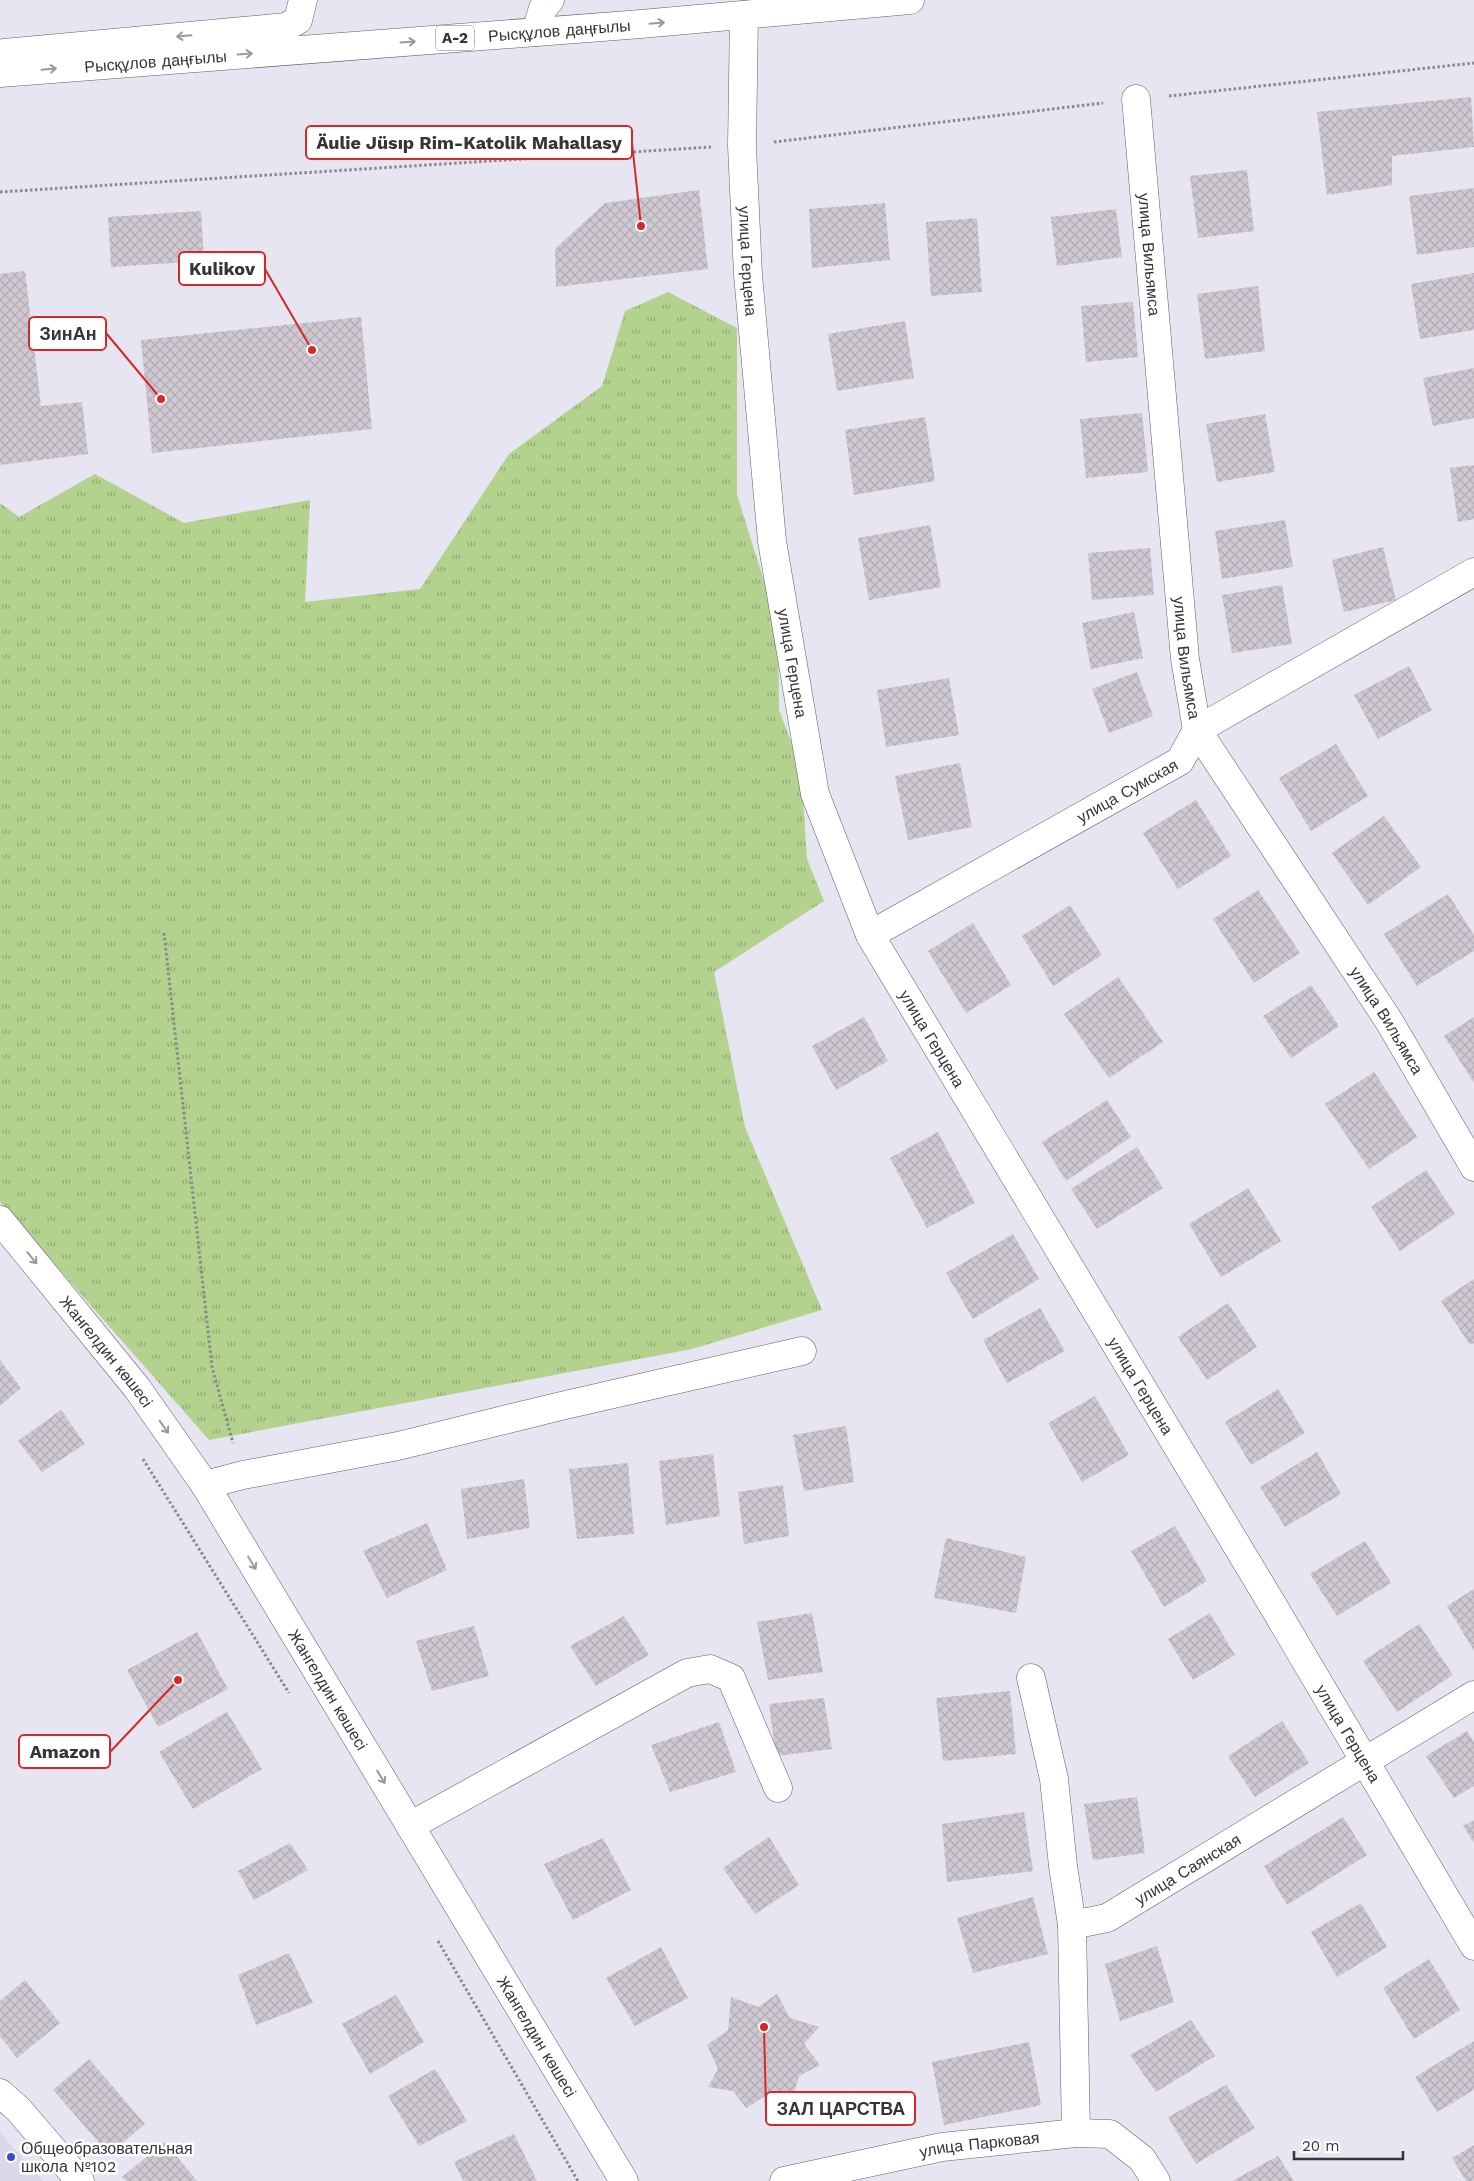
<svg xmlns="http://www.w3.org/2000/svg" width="1474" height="2181" font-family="'Work Sans',sans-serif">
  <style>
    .built { fill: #d9d8ea }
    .park { fill: url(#park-tufts) }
    .building { fill: url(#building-cross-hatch) }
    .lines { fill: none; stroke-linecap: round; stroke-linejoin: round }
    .street-casing { stroke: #5f5e68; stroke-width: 29 }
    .secondary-casing { stroke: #5f5e68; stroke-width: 29 }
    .primary-casing { stroke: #5f5e68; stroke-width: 29 }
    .path { stroke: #88888f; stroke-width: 3; stroke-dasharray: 2.5 2.5; stroke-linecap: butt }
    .street { stroke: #fff; stroke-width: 28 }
    .secondary { stroke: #fff; stroke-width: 28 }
    .primary { stroke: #fff; stroke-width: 28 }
    .oneway { stroke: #9a9a9c }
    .poi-dot { fill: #384ec0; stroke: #fff; stroke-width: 2 }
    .labels { text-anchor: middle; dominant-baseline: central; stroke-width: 5; stroke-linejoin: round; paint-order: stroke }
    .shield { fill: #fff; stroke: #727274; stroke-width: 1 }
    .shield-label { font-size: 15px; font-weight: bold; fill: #353539 }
    .street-label { font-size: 16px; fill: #353539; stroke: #fff }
    .poi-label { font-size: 16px; fill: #353539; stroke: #fff; text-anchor: start }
    .leader { fill: none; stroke: #d62828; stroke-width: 2 }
    .callout-dot { fill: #d62828; stroke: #fff; stroke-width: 2 }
    .callout { fill: #fff; stroke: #d62828; stroke-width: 2 }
    .callout-label { font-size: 18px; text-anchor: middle; font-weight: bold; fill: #353539 }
  </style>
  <defs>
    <pattern id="park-tufts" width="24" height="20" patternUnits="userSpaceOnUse" patternTransform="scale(1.25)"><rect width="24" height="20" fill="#b3d28e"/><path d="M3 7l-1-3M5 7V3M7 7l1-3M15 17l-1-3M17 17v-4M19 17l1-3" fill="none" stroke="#92ab75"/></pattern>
    <pattern id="building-cross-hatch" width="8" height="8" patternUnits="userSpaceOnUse" patternTransform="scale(1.25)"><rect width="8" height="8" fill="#cfc8d1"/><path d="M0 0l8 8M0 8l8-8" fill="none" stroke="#b2acb4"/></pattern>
  </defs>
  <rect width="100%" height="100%" fill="#e6e5f1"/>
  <path class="built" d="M 0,2133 L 43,2181 L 0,2181 Z"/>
  <path class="park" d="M 668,292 L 737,328 L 737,495 L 778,626 L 779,710 L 801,768 L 807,859 L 824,901 L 714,972 L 745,1127 L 822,1310 L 692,1349 L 209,1440 L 0,1202 L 0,503 L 19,517 L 95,474 L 184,523 L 310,500 L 305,602 L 420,589 L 509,454 L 602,386 L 625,311 Z"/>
  <g class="building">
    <path d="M 1471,97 L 1474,147 L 1392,156 L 1392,185 L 1327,195 L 1317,112 Z"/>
    <path d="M 1247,170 L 1254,231 L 1198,238 L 1190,176 Z"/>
    <path d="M 1474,188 L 1474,247 L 1417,255 L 1409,196 Z"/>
    <path d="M 699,190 L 708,269 L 556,287 L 555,249 L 605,203 Z"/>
    <path d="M 885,203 L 890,260 L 812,268 L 809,209 Z"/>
    <path d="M 1116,209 L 1122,257 L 1057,266 L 1051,217 Z"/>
    <path d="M 201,211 L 204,261 L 111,267 L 108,217 Z"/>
    <path d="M 977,218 L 982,292 L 931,296 L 926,222 Z"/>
    <path d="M 25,271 L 41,406 L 82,402 L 88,454 L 0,465 L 0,274 Z"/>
    <path d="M 1474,273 L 1474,330 L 1420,339 L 1411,284 Z"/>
    <path d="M 1258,286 L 1265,351 L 1205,359 L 1197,294 Z"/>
    <path d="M 1133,302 L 1138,357 L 1086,362 L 1081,306 Z"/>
    <path d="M 361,317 L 372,429 L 152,453 L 141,340 Z"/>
    <path d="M 905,321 L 914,378 L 837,391 L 828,334 Z"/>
    <path d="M 1474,368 L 1474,418 L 1433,426 L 1423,378 Z"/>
    <path d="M 1142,413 L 1148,472 L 1086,478 L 1080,419 Z"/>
    <path d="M 1265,414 L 1275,472 L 1217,482 L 1206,424 Z"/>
    <path d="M 925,417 L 935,481 L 854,495 L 845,430 Z"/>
    <path d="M 1474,465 L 1474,519 L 1458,522 L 1450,468 Z"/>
    <path d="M 1285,520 L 1293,567 L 1222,579 L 1215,531 Z"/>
    <path d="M 930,525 L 941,587 L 869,600 L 858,538 Z"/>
    <path d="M 1383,547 L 1396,600 L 1344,612 L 1332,560 Z"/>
    <path d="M 1150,548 L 1154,595 L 1092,600 L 1088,553 Z"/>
    <path d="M 1282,585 L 1292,644 L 1232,653 L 1222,595 Z"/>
    <path d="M 1134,612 L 1143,658 L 1091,669 L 1082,623 Z"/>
    <path d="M 1409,666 L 1432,710 L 1378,739 L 1354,695 Z"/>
    <path d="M 1137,672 L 1153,716 L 1109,733 L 1092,689 Z"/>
    <path d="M 949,678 L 959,735 L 886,747 L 877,690 Z"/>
    <path d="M 1336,744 L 1368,796 L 1311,831 L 1279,778 Z"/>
    <path d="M 960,763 L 972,827 L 908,840 L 895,776 Z"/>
    <path d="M 1196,800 L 1231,856 L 1178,889 L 1143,833 Z"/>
    <path d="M 1384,816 L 1421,867 L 1368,905 L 1332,853 Z"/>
    <path d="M 1258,890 L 1300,953 L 1254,983 L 1213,919 Z"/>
    <path d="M 1448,894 L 1474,935 L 1474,951 L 1417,986 L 1384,934 Z"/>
    <path d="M 1070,905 L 1102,955 L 1053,986 L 1022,936 Z"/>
    <path d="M 973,923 L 1011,985 L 966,1013 L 928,951 Z"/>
    <path d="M 1118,977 L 1163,1042 L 1109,1078 L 1064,1014 Z"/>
    <path d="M 1311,985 L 1339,1026 L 1291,1058 L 1263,1016 Z"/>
    <path d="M 864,1017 L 888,1061 L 836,1090 L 812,1046 Z"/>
    <path d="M 1474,1017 L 1474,1083 L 1444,1036 Z"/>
    <path d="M 1374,1072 L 1417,1137 L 1369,1169 L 1325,1104 Z"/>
    <path d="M 1107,1100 L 1131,1137 L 1066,1181 L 1042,1142 Z"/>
    <path d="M 938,1132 L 975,1203 L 927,1228 L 890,1158 Z"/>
    <path d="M 1137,1147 L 1163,1188 L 1097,1229 L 1071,1189 Z"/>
    <path d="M 1426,1170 L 1455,1214 L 1400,1251 L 1371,1207 Z"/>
    <path d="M 1248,1188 L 1281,1241 L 1221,1277 L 1189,1224 Z"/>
    <path d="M 1013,1234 L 1039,1279 L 973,1319 L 946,1273 Z"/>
    <path d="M 1474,1279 L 1474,1343 L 1470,1345 L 1441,1301 Z"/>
    <path d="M 1228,1303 L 1257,1347 L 1207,1380 L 1178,1337 Z"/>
    <path d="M 1040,1308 L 1065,1351 L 1007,1383 L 983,1340 Z"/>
    <path d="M 0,1360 L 21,1388 L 0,1406 Z"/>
    <path d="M 1278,1389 L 1305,1433 L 1251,1465 L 1225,1422 Z"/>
    <path d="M 1095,1396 L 1129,1455 L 1082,1482 L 1048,1423 Z"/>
    <path d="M 61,1410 L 85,1444 L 42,1472 L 18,1441 Z"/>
    <path d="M 846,1426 L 854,1482 L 804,1491 L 793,1435 Z"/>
    <path d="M 1317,1452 L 1341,1494 L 1285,1527 L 1260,1487 Z"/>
    <path d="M 713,1454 L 720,1516 L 666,1525 L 659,1461 Z"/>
    <path d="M 628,1463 L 634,1534 L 577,1539 L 569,1469 Z"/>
    <path d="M 524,1479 L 530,1528 L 467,1539 L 461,1489 Z"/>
    <path d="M 783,1485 L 789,1536 L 744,1544 L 738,1492 Z"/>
    <path d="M 427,1523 L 447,1570 L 387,1598 L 363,1551 Z"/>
    <path d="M 1175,1526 L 1207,1581 L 1164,1607 L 1131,1551 Z"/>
    <path d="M 946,1538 L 1026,1557 L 1016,1613 L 934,1598 Z"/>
    <path d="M 1365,1541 L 1391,1583 L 1337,1616 L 1310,1574 Z"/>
    <path d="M 1474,1589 L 1474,1651 L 1447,1606 Z"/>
    <path d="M 812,1613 L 823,1672 L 768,1680 L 757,1622 Z"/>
    <path d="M 1210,1613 L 1235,1655 L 1193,1680 L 1168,1639 Z"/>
    <path d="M 624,1616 L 649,1655 L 596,1686 L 570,1646 Z"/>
    <path d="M 1419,1624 L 1453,1675 L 1397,1712 L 1363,1661 Z"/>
    <path d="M 474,1626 L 489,1676 L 432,1691 L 416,1641 Z"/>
    <path d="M 197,1632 L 228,1689 L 158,1727 L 127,1670 Z"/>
    <path d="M 1010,1691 L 1016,1754 L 943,1761 L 936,1698 Z"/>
    <path d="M 824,1698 L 832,1749 L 776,1756 L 769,1704 Z"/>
    <path d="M 227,1712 L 262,1769 L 193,1809 L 159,1752 Z"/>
    <path d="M 1282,1721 L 1309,1763 L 1255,1797 L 1228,1756 Z"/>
    <path d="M 719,1722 L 736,1772 L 670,1792 L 651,1745 Z"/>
    <path d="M 1467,1731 L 1474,1742 L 1474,1786 L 1454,1798 L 1426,1756 Z"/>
    <path d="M 1137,1797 L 1145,1853 L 1093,1860 L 1084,1804 Z"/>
    <path d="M 1024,1812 L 1033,1871 L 947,1882 L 942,1824 Z"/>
    <path d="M 1343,1817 L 1367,1855 L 1287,1905 L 1264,1866 Z"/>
    <path d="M 1474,1820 L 1474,1843 L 1463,1826 Z"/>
    <path d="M 769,1837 L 799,1885 L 755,1914 L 723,1868 Z"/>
    <path d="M 603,1838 L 631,1890 L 573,1920 L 544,1864 Z"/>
    <path d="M 290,1843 L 308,1870 L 254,1900 L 238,1871 Z"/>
    <path d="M 1033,1897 L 1048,1954 L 973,1973 L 957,1918 Z"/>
    <path d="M 1361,1903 L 1387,1947 L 1337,1977 L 1311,1932 Z"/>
    <path d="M 1157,1946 L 1174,2002 L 1120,2021 L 1105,1964 Z"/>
    <path d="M 661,1947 L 688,1998 L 635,2026 L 606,1978 Z"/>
    <path d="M 289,1953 L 313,2003 L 256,2025 L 238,1975 Z"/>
    <path d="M 1429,1959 L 1460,2010 L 1414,2039 L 1383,1988 Z"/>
    <path d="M 25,1980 L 60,2023 L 17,2058 L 0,2036 L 0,2001 Z"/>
    <path d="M 777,1994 L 790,2018 L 819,2027 L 804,2044 L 820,2065 L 799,2076 L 792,2101 L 767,2095 L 746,2108 L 733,2091 L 708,2087 L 718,2069 L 707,2045 L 728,2030 L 731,1997 L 758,2007 Z"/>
    <path d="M 396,1995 L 424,2042 L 370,2074 L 342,2024 Z"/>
    <path d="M 1191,2020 L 1215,2056 L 1156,2092 L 1130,2055 Z"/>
    <path d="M 1474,2041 L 1474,2090 L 1437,2112 L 1415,2077 Z"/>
    <path d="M 1029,2042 L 1041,2105 L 944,2125 L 932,2062 Z"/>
    <path d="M 89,2059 L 145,2124 L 109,2154 L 53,2090 Z"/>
    <path d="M 435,2069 L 467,2121 L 419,2146 L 388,2096 Z"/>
    <path d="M 1226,2085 L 1255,2128 L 1196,2164 L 1168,2117 Z"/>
    <path d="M 514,2134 L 537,2181 L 463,2181 L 454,2162 Z"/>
    <path d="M 165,2142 L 197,2181 L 126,2181 L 122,2177 Z"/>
    <path d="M 1474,2145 L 1474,2181 L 1466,2181 L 1452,2158 Z"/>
    <path d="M 1278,2156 L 1294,2181 L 1232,2181 Z"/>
  </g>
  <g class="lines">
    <g class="street-casing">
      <g id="street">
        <path id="s1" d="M 744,15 L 742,146 L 748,275 L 772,541 L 815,794 L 870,935 L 1272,1604 L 1474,1946"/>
        <path id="s2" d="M 1136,99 L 1185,659 L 1197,730 L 1389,1021 L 1474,1167"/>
        <path id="s3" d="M 870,935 L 1180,761 L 1197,730 L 1474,572"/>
        <path d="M 205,1485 L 243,1475 L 398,1446 L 561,1406 L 802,1351"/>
        <path d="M 1031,1678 L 1054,1779 L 1063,1866 L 1072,1925"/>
        <path d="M 410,1826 L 687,1673 L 710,1669 L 731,1678 L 778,1788"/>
        <path d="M 0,2093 L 18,2109 L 80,2181"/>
        <path id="s4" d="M 1076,2133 L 1072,1925 L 1107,1918 L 1474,1695"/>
        <path id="s5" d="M 784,2181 L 942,2147 L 1076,2133 L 1110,2134 L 1142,2159 L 1156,2181"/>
      </g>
    </g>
    <g class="secondary-casing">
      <g id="secondary">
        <path id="s6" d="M 0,1220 L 137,1388 L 205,1485 L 624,2181"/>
      </g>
    </g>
    <g class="primary-casing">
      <g id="primary">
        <path d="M 536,32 L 543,8 L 550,0"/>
        <path d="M 0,58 L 4,53 L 286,27 L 298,20 L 303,0"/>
        <path id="s7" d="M 0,73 L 641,24 L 910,0"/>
      </g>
    </g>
    <g class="path">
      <path d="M 1169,96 L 1474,63"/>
      <path d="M 774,142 L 1103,103"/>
      <path d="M 0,192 L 711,147"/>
      <path d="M 164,933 L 212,1367 L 233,1443"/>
      <path d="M 143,1459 L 289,1693"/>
      <path d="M 438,1941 L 578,2181"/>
    </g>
    <use href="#street" class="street"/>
    <use href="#secondary" class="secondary"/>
    <use href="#primary" class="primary"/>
  </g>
  <defs><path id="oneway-shaft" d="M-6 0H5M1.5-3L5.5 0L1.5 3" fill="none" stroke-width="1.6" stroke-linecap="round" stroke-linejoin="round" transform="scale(1.25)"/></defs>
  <g class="oneway">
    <use href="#oneway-shaft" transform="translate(657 23) rotate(-5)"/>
    <use href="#oneway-shaft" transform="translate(184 36) rotate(175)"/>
    <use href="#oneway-shaft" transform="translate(408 42) rotate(-4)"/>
    <use href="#oneway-shaft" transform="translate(245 54) rotate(-4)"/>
    <use href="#oneway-shaft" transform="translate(49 69) rotate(-5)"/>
    <use href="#oneway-shaft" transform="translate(32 1258) rotate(51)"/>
    <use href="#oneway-shaft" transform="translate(164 1427) rotate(55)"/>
    <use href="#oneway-shaft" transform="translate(252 1563) rotate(59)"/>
    <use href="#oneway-shaft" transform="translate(381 1777) rotate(59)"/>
  </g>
  <circle class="poi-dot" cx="11" cy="2157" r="5"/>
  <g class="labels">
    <rect class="shield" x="436" y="25.5" width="38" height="25" rx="4"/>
    <g class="shield-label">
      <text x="455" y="38">A-2</text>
    </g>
    <g class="street-label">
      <text stroke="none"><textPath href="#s7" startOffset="561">Рысқұлов даңғылы</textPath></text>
      <text stroke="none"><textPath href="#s7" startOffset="156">Рысқұлов даңғылы</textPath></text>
      <text stroke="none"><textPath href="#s2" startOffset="156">улица Вильямса</textPath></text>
      <text stroke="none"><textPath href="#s1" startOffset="246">улица Герцена</textPath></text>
      <text stroke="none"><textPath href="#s2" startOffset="561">улица Вильямса</textPath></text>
      <text stroke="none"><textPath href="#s1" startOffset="651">улица Герцена</textPath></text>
      <text stroke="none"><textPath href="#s3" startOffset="295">улица Сумская</textPath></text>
      <text stroke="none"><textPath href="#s2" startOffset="981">улица Вильямса</textPath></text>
      <text stroke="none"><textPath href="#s1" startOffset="1056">улица Герцена</textPath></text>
      <text stroke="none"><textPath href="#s6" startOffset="169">Жангелдин көшесі</textPath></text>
      <text stroke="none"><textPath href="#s1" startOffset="1461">улица Герцена</textPath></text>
      <text stroke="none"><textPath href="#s6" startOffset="574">Жангелдин көшесі</textPath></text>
      <text stroke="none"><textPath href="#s1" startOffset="1866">улица Герцена</textPath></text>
      <text stroke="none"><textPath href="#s4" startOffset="338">улица Саянская</textPath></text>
      <text stroke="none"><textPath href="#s6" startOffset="979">Жангелдин көшесі</textPath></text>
      <text stroke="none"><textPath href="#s5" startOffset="199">улица Парковая</textPath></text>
    </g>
    <g class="poi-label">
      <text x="21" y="2148">Общеобразовательная<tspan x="21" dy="18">школа №102</tspan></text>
    </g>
  </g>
  <path class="leader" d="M641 226L632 143M312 350L265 269M161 399L106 333M178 1680L110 1752M764 2027L766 2109"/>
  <g class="callout-dot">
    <circle cx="641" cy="226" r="5"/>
    <circle cx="312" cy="350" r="5"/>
    <circle cx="161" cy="399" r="5"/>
    <circle cx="178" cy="1680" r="5"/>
    <circle cx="764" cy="2027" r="5"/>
  </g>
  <g class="callout">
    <rect x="306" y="126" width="326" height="33" rx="5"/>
    <rect x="179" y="252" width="86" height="33" rx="5"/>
    <rect x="29" y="317" width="77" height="33" rx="5"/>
    <rect x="19" y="1735" width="91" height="33" rx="5"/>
    <rect x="766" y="2092" width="149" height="33" rx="5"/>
  </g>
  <g class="callout-label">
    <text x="469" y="149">Äulie Jüsıp Rim-Katolik Mahallasy</text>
    <text x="222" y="275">Kulikov</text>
    <text x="68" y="340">ЗинАн</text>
    <text x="65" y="1758">Amazon</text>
    <text x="841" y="2115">ЗАЛ ЦАРСТВА</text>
  </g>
  <path d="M1294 2151v8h109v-8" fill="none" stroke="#353539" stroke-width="2.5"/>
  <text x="1302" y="2151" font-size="15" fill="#353539" stroke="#ffffff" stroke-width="4" paint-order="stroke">20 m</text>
</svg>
